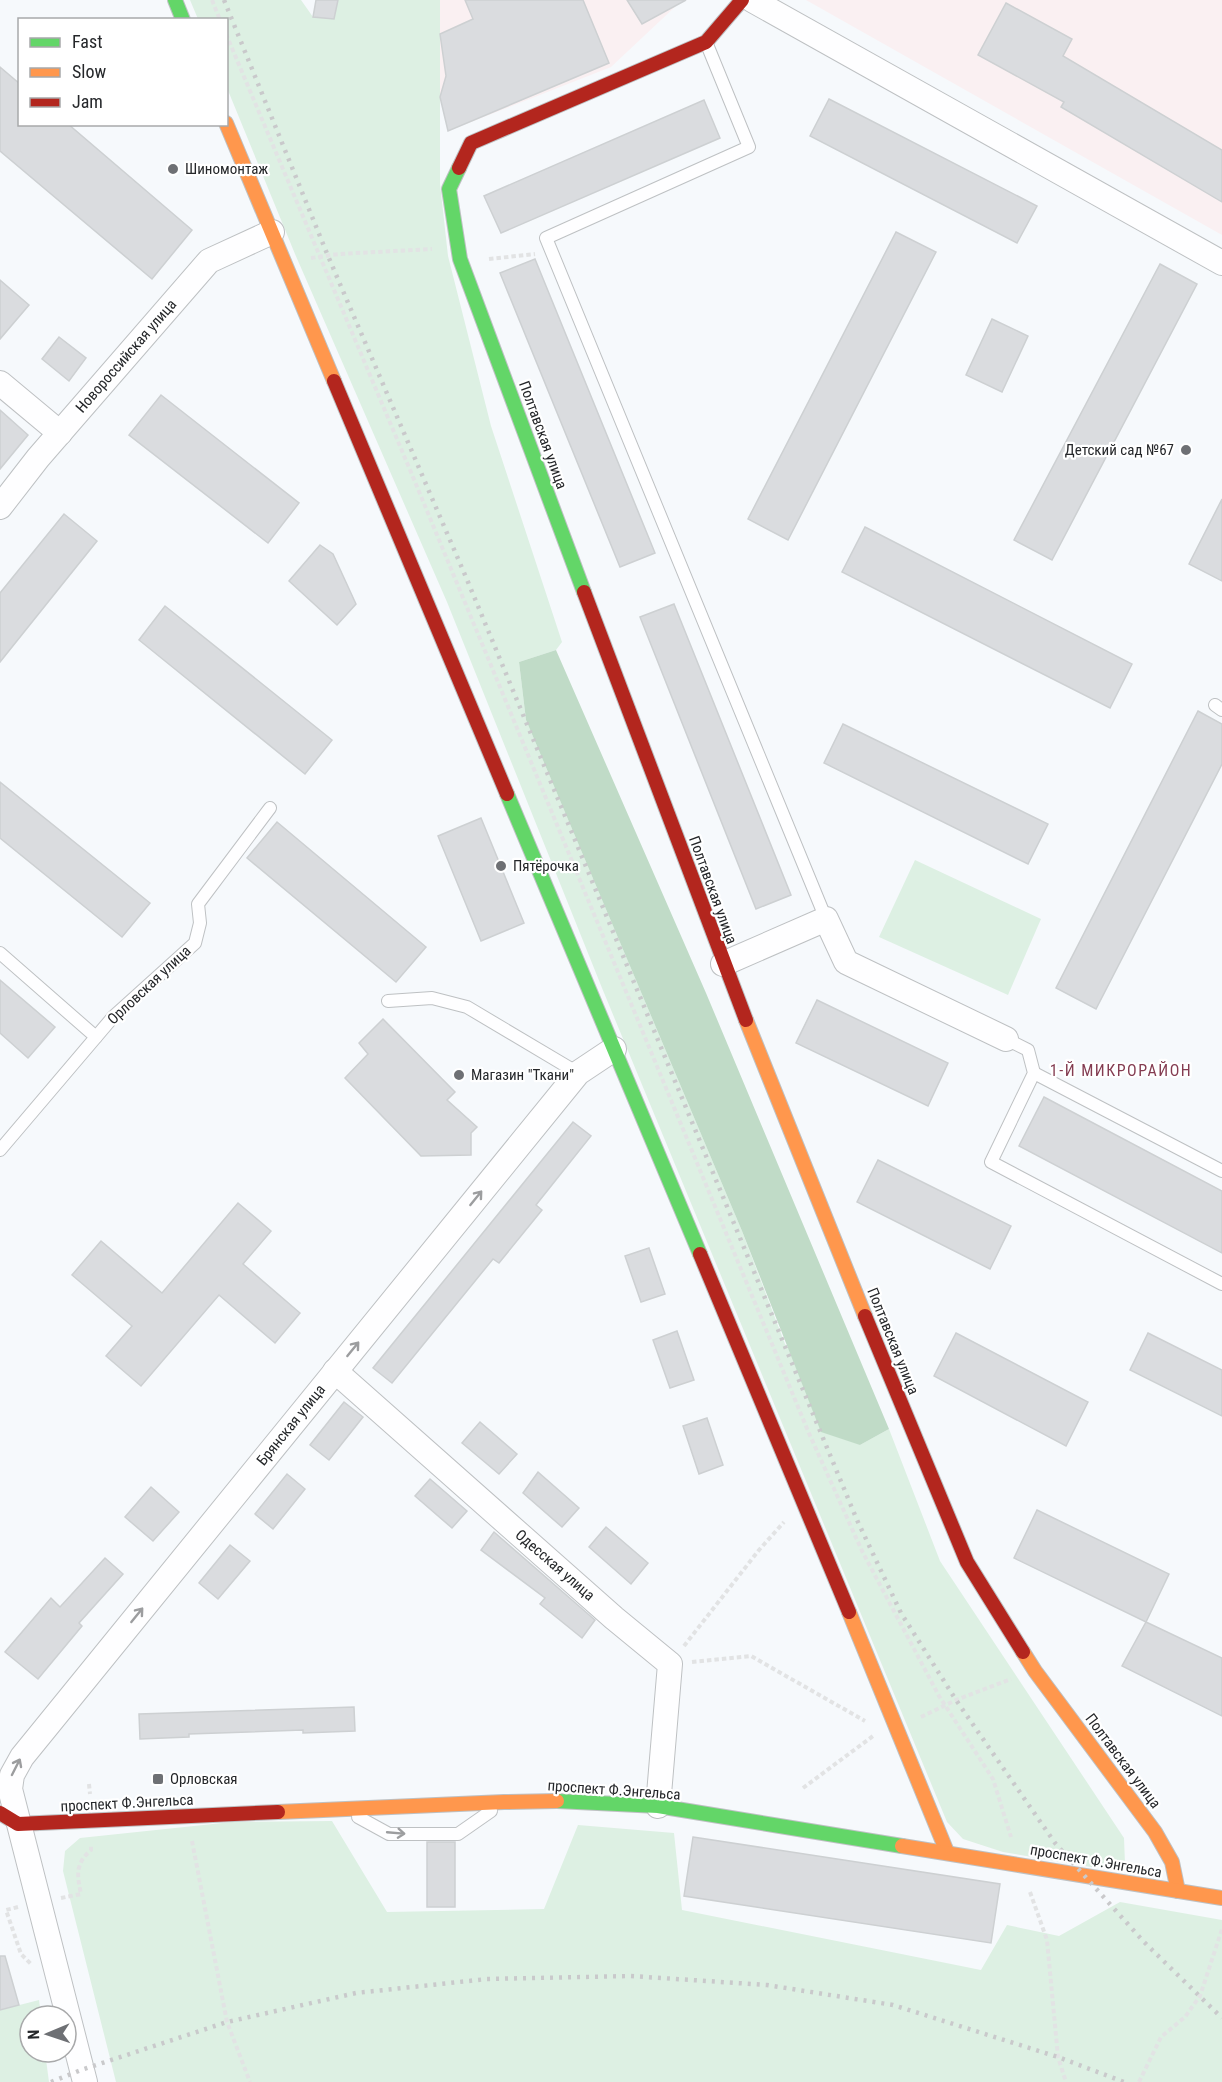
<svg xmlns="http://www.w3.org/2000/svg" width="1222" height="2082" font-family="'Roboto Condensed',sans-serif">
  <style>
    .industrial { fill: #faf0f2 }
    .green { fill: #ddf0e3 }
    .forest { fill: #c0dbc7 }
    .building { fill: #dadcdf; stroke: #cdd0d2; stroke-width: 1.5 }
    .lines { fill: none; stroke-linecap: round; stroke-linejoin: round }
    .lane-casing { stroke: #bec1c3; stroke-width: 14 }
    .street-casing { stroke: #bec1c3; stroke-width: 26 }
    .fast-casing { stroke: #bec1c3; stroke-width: 16 }
    .slow-casing { stroke: #bec1c3; stroke-width: 16 }
    .jam-casing { stroke: #bec1c3; stroke-width: 16 }
    .path { stroke: #e2e3e4; stroke-width: 4; stroke-dasharray: 4.5 3; stroke-linecap: butt }
    .lane { stroke: #fefeff; stroke-width: 12 }
    .street { stroke: #fefeff; stroke-width: 24 }
    .fast { stroke: #63d668; stroke-width: 14 }
    .slow { stroke: #ff974d; stroke-width: 14 }
    .jam { stroke: #b3261e; stroke-width: 14 }
    .rail { stroke: #c9c9cb; stroke-width: 4.5; stroke-dasharray: 3 6; stroke-linecap: butt }
    .oneway { stroke: #9c9d9f }
    .poi-dot { fill: #6e7074; stroke: #fff; stroke-width: 2 }
    .labels { text-anchor: middle; dominant-baseline: central; stroke-width: 4.5; stroke-linejoin: round; paint-order: stroke }
    .poi-label { font-size: 15px; fill: #25272a; stroke: #fff; text-anchor: start }
    .street-label { font-size: 15px; fill: #25272a; stroke: #fff }
    .neighbourhood-label { font-size: 16px; letter-spacing: 1.5px; fill: #843c51; stroke: #fff }
  </style>
  <rect width="100%" height="100%" fill="#f6f9fc"/>
  <g class="industrial">
    <path d="M 440,0 L 673,0 L 677,5 L 611,67 L 448,131 L 440,97 Z"/>
    <path d="M 806,0 L 1222,0 L 1222,235 Z"/>
  </g>
  <g class="green">
    <path d="M 190,0 L 301,0 L 313,17 L 334,19 L 338,0 L 440,0 L 440,184 L 448,256 L 491,426 L 562,642 L 556,650 L 519,662 L 526,720 L 742,1231 L 785,1344 L 860,1445 L 889,1429 L 940,1561 L 1124,1838 L 1125,1864 L 1091,1867 L 1003,1852 L 963,1839 L 947,1822 L 602,988 L 447,602 L 295,254 L 227,88 L 226,20 L 198,19 Z"/>
    <path d="M 915,860 L 1041,919 L 1008,995 L 879,937 Z"/>
    <path d="M 332,1821 L 387,1912 L 544,1909 L 578,1825 L 674,1833 L 682,1910 L 981,1970 L 1007,1925 L 1059,1936 L 1120,1902 L 1222,1920 L 1222,2082 L 116,2082 L 63,1871 L 65,1851 L 80,1838 L 232,1822 Z"/>
    <path d="M 39,2000 L 41,2016 L 30,2016 L 30,2052 L 45,2052 L 49,2082 L 0,2082 L 0,2010 Z"/>
  </g>
  <path class="forest" d="M 556,650 L 706,993 L 889,1429 L 860,1445 L 821,1432 L 742,1231 L 526,720 L 519,662 Z"/>
  <g class="building">
    <path d="M 316,0 L 338,0 L 334,19 L 313,17 Z"/>
    <path d="M 465,0 L 583,0 L 609,63 L 448,131 L 440,97 L 446,76 L 440,34 L 473,19 Z"/>
    <path d="M 627,0 L 686,0 L 642,24 Z"/>
    <path d="M 1006,3 L 1072,39 L 1063,56 L 1222,150 L 1222,202 L 1061,107 L 1064,102 L 978,55 Z"/>
    <path d="M 0,67 L 20,84 L 20,124 L 68,124 L 192,230 L 152,279 L 0,151 Z"/>
    <path d="M 829,99 L 1037,206 L 1017,243 L 810,136 Z"/>
    <path d="M 704,100 L 720,138 L 501,233 L 484,196 Z"/>
    <path d="M 896,232 L 936,252 L 788,540 L 748,519 Z"/>
    <path d="M 535,259 L 655,553 L 620,567 L 500,273 Z"/>
    <path d="M 1160,264 L 1197,284 L 1052,560 L 1014,540 Z"/>
    <path d="M 0,280 L 29,305 L 0,339 Z"/>
    <path d="M 992,319 L 1028,336 L 1002,392 L 966,375 Z"/>
    <path d="M 59,337 L 86,358 L 69,381 L 42,359 Z"/>
    <path d="M 161,395 L 299,503 L 268,543 L 129,435 Z"/>
    <path d="M 0,410 L 28,435 L 0,469 Z"/>
    <path d="M 1222,499 L 1222,581 L 1189,564 Z"/>
    <path d="M 64,514 L 97,541 L 0,662 L 0,593 Z"/>
    <path d="M 865,527 L 1132,664 L 1110,708 L 842,572 Z"/>
    <path d="M 320,545 L 333,554 L 356,604 L 337,625 L 289,581 Z"/>
    <path d="M 674,604 L 791,895 L 756,909 L 640,617 Z"/>
    <path d="M 165,606 L 332,740 L 305,774 L 139,640 Z"/>
    <path d="M 1198,711 L 1222,724 L 1222,764 L 1096,1009 L 1056,988 Z"/>
    <path d="M 843,724 L 1048,824 L 1028,864 L 824,763 Z"/>
    <path d="M 0,782 L 150,903 L 122,937 L 0,838 Z"/>
    <path d="M 481,818 L 524,923 L 481,941 L 438,836 Z"/>
    <path d="M 277,822 L 426,947 L 396,982 L 247,858 Z"/>
    <path d="M 0,980 L 55,1027 L 28,1058 L 0,1033 Z"/>
    <path d="M 817,1000 L 948,1063 L 928,1106 L 796,1043 Z"/>
    <path d="M 383,1019 L 455,1092 L 447,1100 L 477,1127 L 471,1133 L 471,1155 L 421,1156 L 345,1078 L 368,1054 L 359,1043 Z"/>
    <path d="M 1044,1097 L 1222,1191 L 1222,1253 L 1019,1146 Z"/>
    <path d="M 573,1122 L 591,1136 L 536,1205 L 542,1210 L 499,1263 L 493,1259 L 392,1383 L 373,1368 Z"/>
    <path d="M 878,1160 L 1011,1226 L 990,1269 L 857,1202 Z"/>
    <path d="M 238,1203 L 271,1231 L 243,1264 L 300,1313 L 275,1343 L 219,1295 L 141,1386 L 106,1356 L 132,1326 L 72,1275 L 101,1241 L 162,1293 Z"/>
    <path d="M 649,1248 L 665,1294 L 641,1302 L 625,1256 Z"/>
    <path d="M 677,1331 L 694,1380 L 670,1388 L 653,1340 Z"/>
    <path d="M 956,1333 L 1088,1402 L 1066,1446 L 934,1376 Z"/>
    <path d="M 1148,1333 L 1222,1370 L 1222,1416 L 1130,1370 Z"/>
    <path d="M 344,1402 L 363,1417 L 329,1460 L 310,1445 Z"/>
    <path d="M 707,1418 L 723,1465 L 699,1474 L 683,1426 Z"/>
    <path d="M 480,1422 L 517,1454 L 499,1474 L 462,1443 Z"/>
    <path d="M 538,1472 L 579,1508 L 562,1527 L 523,1493 Z"/>
    <path d="M 287,1474 L 305,1489 L 273,1529 L 255,1514 Z"/>
    <path d="M 430,1479 L 467,1511 L 452,1528 L 415,1496 Z"/>
    <path d="M 151,1487 L 179,1512 L 153,1541 L 125,1517 Z"/>
    <path d="M 1037,1510 L 1169,1574 L 1146,1622 L 1014,1558 Z"/>
    <path d="M 606,1527 L 648,1563 L 631,1584 L 589,1547 Z"/>
    <path d="M 494,1532 L 595,1620 L 582,1638 L 540,1604 L 545,1598 L 481,1550 Z"/>
    <path d="M 230,1545 L 250,1561 L 218,1599 L 199,1583 Z"/>
    <path d="M 105,1558 L 123,1574 L 79,1623 L 82,1626 L 38,1679 L 5,1652 L 51,1598 L 60,1607 Z"/>
    <path d="M 1146,1622 L 1222,1658 L 1222,1716 L 1122,1666 Z"/>
    <path d="M 354,1707 L 355,1731 L 303,1733 L 303,1730 L 189,1734 L 189,1737 L 140,1739 L 139,1714 Z"/>
    <path d="M 693,1837 L 1000,1884 L 991,1943 L 684,1896 Z"/>
    <rect x="427" y="1842" width="28" height="65"/>
    <path d="M 0,1956 L 5,1956 L 19,2005 L 0,2010 Z"/>
  </g>
  <g class="lines">
    <g class="lane-casing">
      <g id="lane">
        <path d="M 706,42 L 749,147 L 546,238 L 826,919"/>
        <path d="M 1215,705 L 1222,710"/>
        <path d="M 0,953 L 96,1037"/>
        <path d="M 388,1001 L 432,998 L 467,1007 L 578,1073"/>
        <path d="M 1006,1039 L 1028,1050 L 1034,1073 L 991,1162 L 1222,1284"/>
        <path d="M 1034,1073 L 1222,1171"/>
        <path d="M 0,1150 L 113,1017 L 195,943 L 200,923 L 198,904 L 270,808"/>
        <path d="M 358,1817 L 389,1834 L 458,1834 L 491,1811"/>
      </g>
    </g>
    <g class="street-casing">
      <g id="street">
        <path d="M 752,0 L 1222,263"/>
        <path d="M 0,383 L 60,433"/>
        <path d="M 0,507 L 38,458 L 209,261 L 272,232"/>
        <path d="M 723,964 L 826,919 L 846,962 L 1006,1039"/>
        <path d="M 335,1371 L 614,1618 L 670,1664 L 658,1806"/>
        <path d="M 85,2082 L 10,1789 L 12,1775 L 22,1757 L 578,1073 L 614,1049"/>
      </g>
    </g>
    <g class="fast-casing">
      <g id="fast">
        <path d="M 175,0 L 183,20"/>
        <path d="M 459,168 L 449,189 L 460,259 L 584,592"/>
        <path d="M 507,794 L 700,1254"/>
        <path d="M 557,1801 L 658,1806 L 902,1846"/>
      </g>
    </g>
    <g class="slow-casing">
      <g id="slow">
        <path d="M 226,123 L 334,381"/>
        <path d="M 746,1020 L 865,1316"/>
        <path d="M 849,1612 L 947,1852"/>
        <path d="M 1023,1652 L 1035,1671 L 1155,1832 L 1172,1862 L 1178,1891"/>
        <path d="M 278,1812 L 504,1802 L 557,1801"/>
        <path d="M 902,1846 L 1222,1898"/>
      </g>
    </g>
    <g class="jam-casing">
      <g id="jam">
        <path d="M 459,168 L 471,143 L 706,42 L 742,0"/>
        <path d="M 334,381 L 507,794"/>
        <path d="M 584,592 L 746,1020"/>
        <path d="M 700,1254 L 849,1612"/>
        <path d="M 865,1316 L 967,1562 L 1023,1652"/>
        <path d="M 0,1813 L 18,1824 L 278,1812"/>
      </g>
    </g>
    <g class="path">
      <path d="M 212,0 L 220,20"/>
      <path d="M 226,34 L 413,477 L 808,1431 L 862,1551 L 939,1696 L 993,1779 L 1011,1837"/>
      <path d="M 311,258 L 339,254 L 432,249"/>
      <path d="M 489,259 L 535,254"/>
      <path d="M 684,1646 L 759,1550 L 784,1522"/>
      <path d="M 692,1662 L 751,1656 L 865,1721"/>
      <path d="M 921,1717 L 956,1700 L 1011,1679"/>
      <path d="M 89,1784 L 90,1794"/>
      <path d="M 803,1788 L 873,1736"/>
      <path d="M 192,1841 L 227,2022 L 250,2082"/>
      <path d="M 1030,1892 L 1047,1940 L 1058,2057 L 1066,2082"/>
      <path d="M 61,1898 L 81,1894 C 77,1875 75,1864 91,1850 L 91,1846"/>
      <path d="M 18,1907 L 6,1910 L 21,1954 L 31,1964"/>
      <path d="M 1139,2082 L 1161,2037 L 1185,2017 L 1200,1996 L 1222,1929"/>
    </g>
    <use href="#lane" class="lane"/>
    <use href="#street" class="street"/>
    <use href="#fast" class="fast"/>
    <use href="#slow" class="slow"/>
    <use href="#jam" class="jam"/>
    <g class="rail">
      <path d="M 224,0 L 328,256 L 468,582 L 857,1520 L 901,1613 L 956,1700 L 1055,1843 L 1144,1942 L 1222,2018"/>
      <path d="M 51,2082 L 81,2070 L 227,2022 L 356,1993 L 487,1979 L 631,1976 L 767,1985 L 893,2005 L 1058,2057 L 1124,2082"/>
    </g>
  </g>
  <defs><path id="oneway-shaft" d="M-6 0H5M1.5-3L5.5 0L1.5 3" fill="none" stroke-width="1.6" stroke-linecap="round" stroke-linejoin="round" transform="scale(1.5)"/></defs>
  <g class="oneway">
    <use href="#oneway-shaft" transform="translate(476 1198) rotate(-51)"/>
    <use href="#oneway-shaft" transform="translate(353 1349) rotate(-51)"/>
    <use href="#oneway-shaft" transform="translate(137 1615) rotate(-51)"/>
    <use href="#oneway-shaft" transform="translate(16 1767) rotate(-63)"/>
    <use href="#oneway-shaft" transform="translate(396 1833) rotate(5)"/>
  </g>
  <g class="poi-dot">
    <circle cx="173" cy="169" r="6"/>
    <circle cx="1186" cy="450" r="6"/>
    <circle cx="501" cy="866" r="6"/>
    <circle cx="459" cy="1075" r="6"/>
    <rect x="152" y="1773" width="12" height="12" rx="3"/>
  </g>
  <g class="labels">
    <g class="poi-label">
      <text x="185" y="169">Шиномонтаж</text>
      <text x="1174" y="450" text-anchor="end">Детский сад №67</text>
      <text x="513" y="866">Пятёрочка</text>
      <text x="471" y="1075">Магазин "Ткани"</text>
      <text x="170" y="1779">Орловская</text>
    </g>
    <g class="street-label">
      <text transform="translate(126 356) rotate(-49)">Новороссийская улица</text>
      <text transform="translate(543 435) rotate(70)">Полтавская улица</text>
      <text transform="translate(713 890) rotate(70)">Полтавская улица</text>
      <text transform="translate(149 985) rotate(-43)">Орловская улица</text>
      <text transform="translate(893 1341) rotate(68)">Полтавская улица</text>
      <text transform="translate(291 1425) rotate(-51)">Брянская улица</text>
      <text transform="translate(555 1565) rotate(41)">Одесская улица</text>
      <text transform="translate(1123 1761) rotate(53)">Полтавская улица</text>
      <text transform="translate(614 1790) rotate(4)">проспект Ф.Энгельса</text>
      <text transform="translate(127 1803) rotate(-3)">проспект Ф.Энгельса</text>
      <text transform="translate(1096 1861) rotate(10)">проспект Ф.Энгельса</text>
    </g>
    <g class="neighbourhood-label">
      <text x="1121" y="1070">1-Й МИКРОРАЙОН</text>
    </g>
  </g>
  <rect x="18" y="18" width="210" height="108" fill="#ffffff" stroke="#a8a9aa" stroke-width="1.5"/>
  <rect x="30" y="38" width="30" height="9" fill="#63d668" stroke="#a8a9aa" stroke-width="1.5"/>
  <text x="72" y="48" font-size="18" fill="#25272a">Fast</text>
  <rect x="30" y="68" width="30" height="9" fill="#ff974d" stroke="#a8a9aa" stroke-width="1.5"/>
  <text x="72" y="78" font-size="18" fill="#25272a">Slow</text>
  <rect x="30" y="98" width="30" height="9" fill="#b3261e" stroke="#a8a9aa" stroke-width="1.5"/>
  <text x="72" y="108" font-size="18" fill="#25272a">Jam</text>
  <g transform="translate(48 2034) rotate(268)"><circle r="28" fill="#ffffff" stroke="#a8a9aa" stroke-width="1.5"/>
  <path d="M0-4.5L10 22L0 15L-10 22Z" fill="#6e7074"/>
  <text y="-9" font-size="16" font-weight="bold" text-anchor="middle" fill="#25272a">N</text>
  </g>
</svg>
